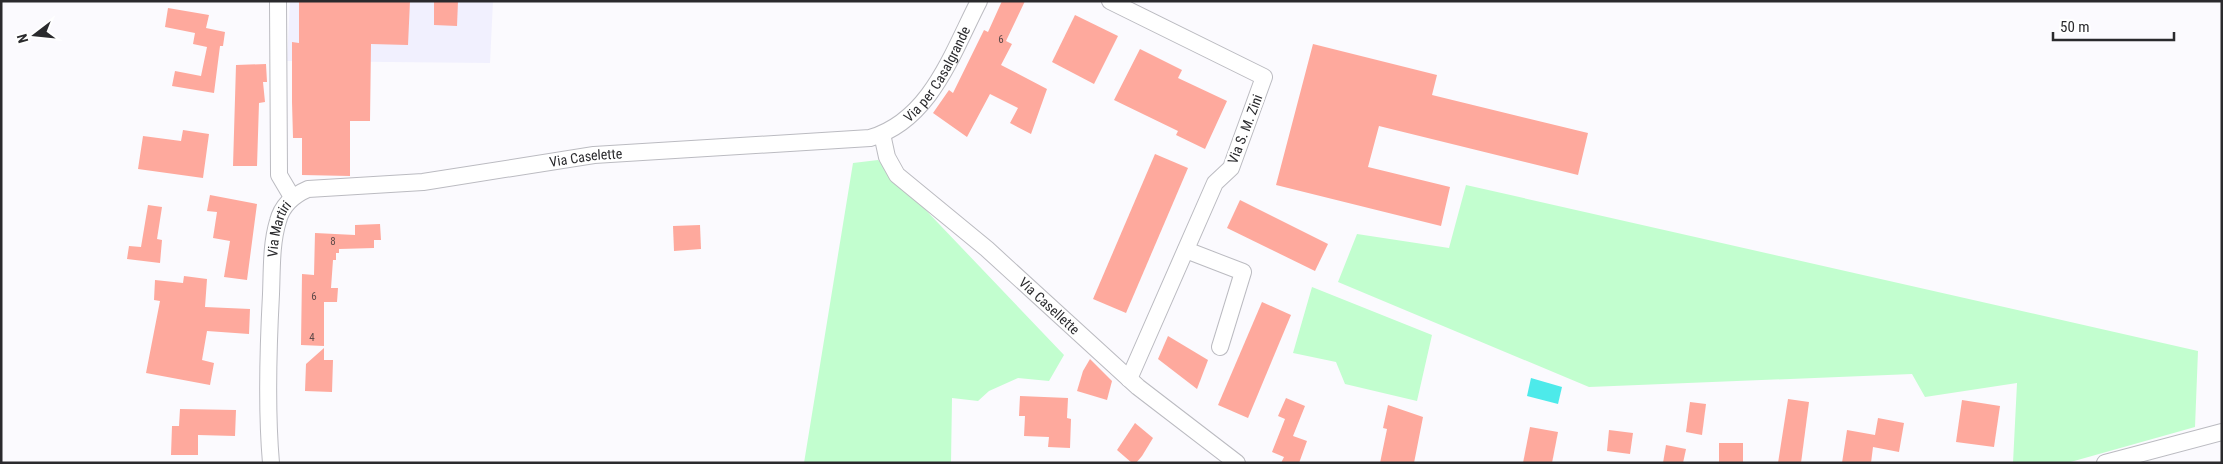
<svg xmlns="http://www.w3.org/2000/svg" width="2223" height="464" font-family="'Roboto Condensed',sans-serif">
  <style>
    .built { fill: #f1f0fe }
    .green { fill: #c2fecf }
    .water { fill: #4deaea }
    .building { fill: #fea99d }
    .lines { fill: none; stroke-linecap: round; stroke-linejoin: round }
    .minor-casing { stroke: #bbbbc1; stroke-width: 18 }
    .minor { stroke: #fff; stroke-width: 16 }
    .labels { text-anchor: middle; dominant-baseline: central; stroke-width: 5; stroke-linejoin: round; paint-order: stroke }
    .number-label { font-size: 11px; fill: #5f4a49 }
    .street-label { font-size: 14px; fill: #2a2a2d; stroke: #fff }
  </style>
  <rect width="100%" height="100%" fill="#fbfafe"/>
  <path class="built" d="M 290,1 L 493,1 L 490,63 L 287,61 Z"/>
  <g class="green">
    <path d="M 878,160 L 1064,355 L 1049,381 L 1018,378 L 989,391 L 978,401 L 952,398 L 951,463 L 804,463 L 853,163 Z"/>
    <path d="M 1466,185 L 2198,351 L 2195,427 L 2067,463 L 2013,463 L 2017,383 L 1925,397 L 1912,374 L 1589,387 L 1338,282 L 1357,234 L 1449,248 Z"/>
    <path d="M 1312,287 L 1432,335 L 1417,401 L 1345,384 L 1336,362 L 1293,353 Z"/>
  </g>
  <path class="water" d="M 1531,378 L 1562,387 L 1558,404 L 1527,396 Z"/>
  <g class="building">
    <path d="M 299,1 L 410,1 L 408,45 L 371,44 L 370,121 L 350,121 L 350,176 L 302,175 L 302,138 L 293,138 L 292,102 L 292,42 L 299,43 Z"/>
    <path d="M 434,1 L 458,1 L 457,26 L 434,25 Z"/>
    <path d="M 1002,1 L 1025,1 L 1006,41 L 1012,44 L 1001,65 L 1047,89 L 1031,134 L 1010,123 L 1018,108 L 990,94 L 967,137 L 933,113 L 949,90 L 953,93 L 984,30 L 988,32 Z"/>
    <path d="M 168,8 L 209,15 L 206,28 L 225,32 L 223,46 L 220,46 L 214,93 L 172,86 L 175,71 L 201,76 L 207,47 L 193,44 L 195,33 L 165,27 Z"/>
    <path d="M 1075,15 L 1118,36 L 1094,84 L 1052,62 Z"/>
    <path d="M 1313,44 L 1437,75 L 1432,95 L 1588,133 L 1578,175 L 1379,126 L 1368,167 L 1450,187 L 1441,226 L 1276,185 Z"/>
    <path d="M 1140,49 L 1182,70 L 1178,78 L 1227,101 L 1205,149 L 1176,135 L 1178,131 L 1114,100 Z"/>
    <path d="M 266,64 L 267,82 L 263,82 L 265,102 L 259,103 L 257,166 L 233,166 L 236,65 Z"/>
    <path d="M 183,130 L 209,134 L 203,178 L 138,169 L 143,136 L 181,141 Z"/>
    <path d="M 1155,154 L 1188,168 L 1126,313 L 1093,299 Z"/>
    <path d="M 210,195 L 257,204 L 247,280 L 224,277 L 230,241 L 213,238 L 217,212 L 207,211 Z"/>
    <path d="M 1240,200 L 1328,244 L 1315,271 L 1227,228 Z"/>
    <path d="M 148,205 L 162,207 L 157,239 L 162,240 L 160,263 L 127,259 L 129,246 L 141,247 Z"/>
    <path d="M 380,224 L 381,240 L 374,240 L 374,248 L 339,249 L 339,253 L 336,253 L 336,260 L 333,260 L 331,288 L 338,288 L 337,302 L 324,302 L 324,346 L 301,345 L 302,274 L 314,275 L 315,233 L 355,235 L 355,225 Z"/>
    <path d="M 700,225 L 701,249 L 674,251 L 673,226 Z"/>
    <path d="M 184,276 L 207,279 L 205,307 L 250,309 L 249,334 L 207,331 L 202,360 L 214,363 L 210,385 L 146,373 L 160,301 L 154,300 L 155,280 L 183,283 Z"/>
    <path d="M 1262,302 L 1291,315 L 1248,418 L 1218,405 Z"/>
    <path d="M 1168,336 L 1208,360 L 1197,389 L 1158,359 Z"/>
    <path d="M 324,348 L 324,360 L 333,360 L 332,392 L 305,391 L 306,364 Z"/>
    <path d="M 1090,359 L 1112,381 L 1107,400 L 1077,391 L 1083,371 Z"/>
    <path d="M 1020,396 L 1068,398 L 1067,418 L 1071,419 L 1070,448 L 1048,447 L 1049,437 L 1024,436 L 1025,416 L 1019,416 Z"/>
    <path d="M 1286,398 L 1305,406 L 1293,436 L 1307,441 L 1299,463 L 1281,463 L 1284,457 L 1272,452 L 1285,419 L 1278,416 Z"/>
    <path d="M 1788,399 L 1809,402 L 1801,463 L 1778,463 Z"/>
    <path d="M 1962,400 L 2000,406 L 1994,447 L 1956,442 Z"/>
    <path d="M 1690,402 L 1706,404 L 1702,435 L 1686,432 Z"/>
    <path d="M 1388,405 L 1423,417 L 1414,463 L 1380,463 L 1387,429 L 1383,428 Z"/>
    <path d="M 180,409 L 236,410 L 235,436 L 198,435 L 198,455 L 171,455 L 172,426 L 179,426 Z"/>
    <path d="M 1878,418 L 1904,423 L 1899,452 L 1873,447 L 1871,463 L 1842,463 L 1847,430 L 1875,435 Z"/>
    <path d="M 1135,423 L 1153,438 L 1142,456 L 1136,463 L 1132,463 L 1117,450 Z"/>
    <path d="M 1530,427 L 1558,432 L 1552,463 L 1523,463 Z"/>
    <path d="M 1609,430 L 1633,433 L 1630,454 L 1607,451 Z"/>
    <rect x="1719" y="443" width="24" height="20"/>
    <path d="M 1666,445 L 1686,449 L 1683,463 L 1663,463 Z"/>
  </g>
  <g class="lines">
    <g class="minor-casing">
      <g id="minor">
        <path d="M 278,1 L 279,175 L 292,197"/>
        <path d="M 1110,1 L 1264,77 L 1231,168 L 1215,183 L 1129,379"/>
        <path id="s1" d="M 882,134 L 887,157 L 897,175 L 987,249 L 1138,387 L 1237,463"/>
        <path d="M 1186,250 L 1243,272 L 1220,347"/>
        <path id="s2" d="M 271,463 C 266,407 268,350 271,294 C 272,270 271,244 278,221 C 282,205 294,195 308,189 L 423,182 L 594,155 L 870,138 C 931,120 952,53 979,1"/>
        <path d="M 2105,463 L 2222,432"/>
      </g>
    </g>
    <use href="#minor" class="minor"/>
  </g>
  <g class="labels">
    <g class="number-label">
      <text x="1001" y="39">6</text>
      <text x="333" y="241">8</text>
      <text x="314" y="296">6</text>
      <text x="312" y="337">4</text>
    </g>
    <g class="street-label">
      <text stroke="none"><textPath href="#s2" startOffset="949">Via per Casalgrande</textPath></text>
      <text transform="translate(1245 129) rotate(-69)">Via S. M. Zini</text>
      <text stroke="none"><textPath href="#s2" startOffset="568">Via Caselette</textPath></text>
      <text stroke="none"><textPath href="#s2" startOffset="235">Via Martiri</textPath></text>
      <text stroke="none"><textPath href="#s1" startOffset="245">Via Casellette</textPath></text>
    </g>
  </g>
  <rect width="2223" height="464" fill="none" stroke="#2a2a2d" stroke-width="5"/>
  <g transform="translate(35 35) rotate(254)" stroke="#ffffff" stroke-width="4" paint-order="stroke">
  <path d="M0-4L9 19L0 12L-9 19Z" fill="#2a2a2d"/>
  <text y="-8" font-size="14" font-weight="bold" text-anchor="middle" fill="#2a2a2d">N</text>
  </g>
  <path d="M2053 32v8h121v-8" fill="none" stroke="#2a2a2d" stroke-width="2.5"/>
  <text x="2060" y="32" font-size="15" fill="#2a2a2d" stroke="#ffffff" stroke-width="4" paint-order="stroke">50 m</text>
</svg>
